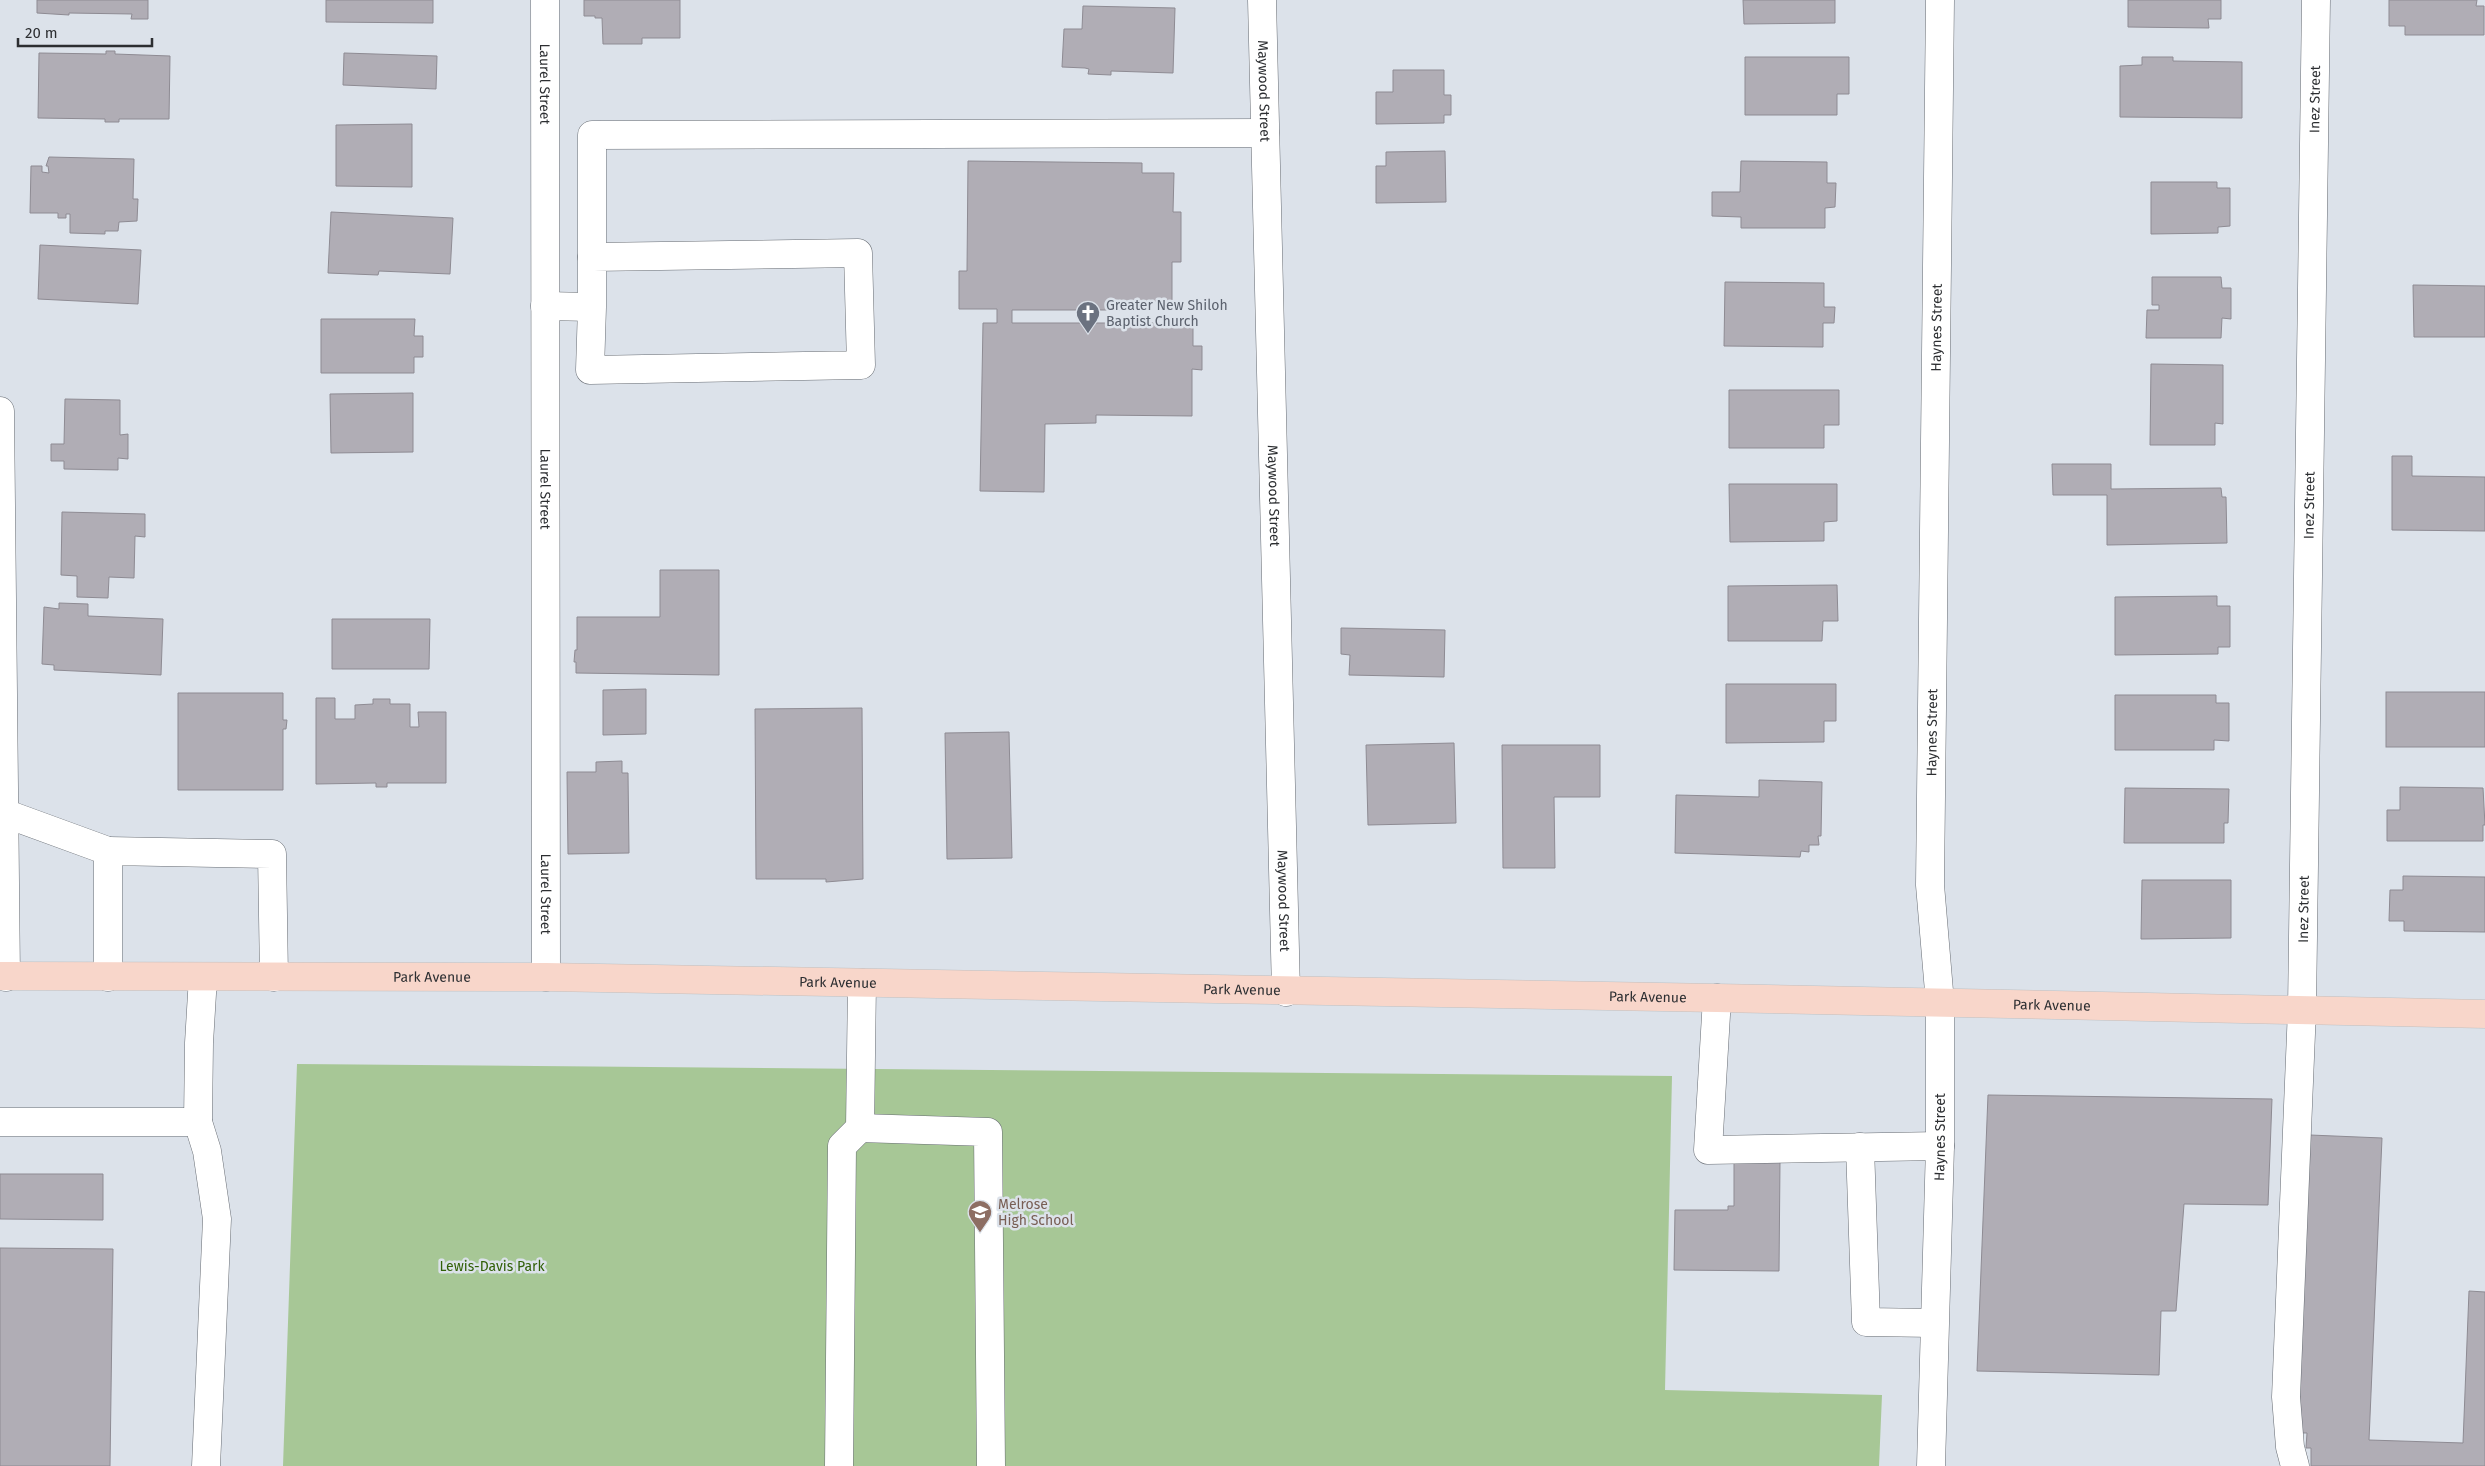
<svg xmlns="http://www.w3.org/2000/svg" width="2485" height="1466" font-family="'Fira Sans',sans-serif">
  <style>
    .green { fill: #a7c796 }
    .building { fill: #b0adb5; stroke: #8e8b93 }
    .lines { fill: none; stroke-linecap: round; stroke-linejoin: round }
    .minor-casing { stroke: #676c73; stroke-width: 29 }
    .major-casing { stroke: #c0c0c1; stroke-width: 29 }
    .minor { stroke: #fff; stroke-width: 28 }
    .major { stroke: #f8d6ca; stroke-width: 28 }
    .labels { text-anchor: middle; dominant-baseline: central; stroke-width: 5; stroke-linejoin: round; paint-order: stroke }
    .street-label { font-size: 14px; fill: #2c2e31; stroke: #dce2ea }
    .worship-label { font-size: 14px; fill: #5b616d; stroke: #dce2ea; text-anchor: start }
    .education-label { font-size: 14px; fill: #785e54; stroke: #dce2ea; text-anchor: start }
    .park-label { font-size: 14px; fill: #316007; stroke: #dce2ea }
  </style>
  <rect width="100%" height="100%" fill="#dce2ea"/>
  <path class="green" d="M 297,1064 L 1672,1076 L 1665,1390 L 1882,1395 L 1879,1466 L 283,1466 Z"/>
  <g class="building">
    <path d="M 37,0 L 148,0 L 148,19 L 131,19 L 132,14 L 69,13 L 69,15 L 37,13 Z"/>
    <path d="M 326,0 L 433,0 L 433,23 L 326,22 Z"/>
    <path d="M 584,0 L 680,0 L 680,38 L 642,38 L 642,44 L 603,44 L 602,18 L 595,18 L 595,16 L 584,16 Z"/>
    <path d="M 1743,0 L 1835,0 L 1835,23 L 1744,24 Z"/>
    <path d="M 2128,0 L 2221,0 L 2221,19 L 2208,19 L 2209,28 L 2128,27 Z"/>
    <path d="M 2389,0 L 2477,0 L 2476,6 L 2484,6 L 2484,35 L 2405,35 L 2405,26 L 2389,26 Z"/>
    <path d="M 1083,6 L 1175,8 L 1173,73 L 1111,71 L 1111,75 L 1088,74 L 1089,69 L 1085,68 L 1062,67 L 1064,29 L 1082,29 Z"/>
    <path d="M 106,51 L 115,51 L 115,54 L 170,56 L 169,119 L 119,119 L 119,122 L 105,122 L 105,119 L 38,118 L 39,53 L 106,54 Z"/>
    <path d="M 344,53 L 437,56 L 436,89 L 343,85 Z"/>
    <path d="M 1745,57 L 1849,57 L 1849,94 L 1837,94 L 1837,115 L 1745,115 Z"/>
    <path d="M 2142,57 L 2173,57 L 2173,61 L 2242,62 L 2242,118 L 2120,117 L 2120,66 L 2142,65 Z"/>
    <path d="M 1393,70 L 1444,70 L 1444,95 L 1451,95 L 1451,115 L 1444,115 L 1444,123 L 1376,124 L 1376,92 L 1393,92 Z"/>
    <path d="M 412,124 L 412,187 L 336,186 L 336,125 Z"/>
    <path d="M 1445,151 L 1446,202 L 1376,203 L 1376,166 L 1386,166 L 1386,152 Z"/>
    <path d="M 49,157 L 134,159 L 133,199 L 138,199 L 137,221 L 119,222 L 118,231 L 105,231 L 105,234 L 70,233 L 70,214 L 66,214 L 66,218 L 58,218 L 58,213 L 30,213 L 31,166 L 42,166 L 42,172 L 49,173 L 48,166 L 46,166 Z"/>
    <path d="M 968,161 L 1142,163 L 1142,173 L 1174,173 L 1173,212 L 1181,212 L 1181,262 L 1172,262 L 1172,301 L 1138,301 L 1138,310 L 1012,310 L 1012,323 L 1193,323 L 1193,346 L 1202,346 L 1202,370 L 1192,369 L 1192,416 L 1096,415 L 1096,423 L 1045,424 L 1044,492 L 980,491 L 983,323 L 997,323 L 997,309 L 959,309 L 959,271 L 967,271 Z"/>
    <path d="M 1741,161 L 1827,162 L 1827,183 L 1836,183 L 1835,207 L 1825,208 L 1825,228 L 1741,228 L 1741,217 L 1712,216 L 1712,192 L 1740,192 Z"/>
    <path d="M 2151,182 L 2217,182 L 2217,188 L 2230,188 L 2230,226 L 2218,227 L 2218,233 L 2151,234 Z"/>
    <path d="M 331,212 L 453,218 L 450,274 L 379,271 L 378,275 L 328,273 Z"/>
    <path d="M 40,245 L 141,250 L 138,304 L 38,299 Z"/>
    <path d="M 2152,277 L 2221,277 L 2222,288 L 2231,288 L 2231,319 L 2222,318 L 2221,338 L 2146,338 L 2147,310 L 2159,310 L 2159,305 L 2152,305 Z"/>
    <path d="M 1725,282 L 1824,283 L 1824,307 L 1835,307 L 1834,323 L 1823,323 L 1823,347 L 1724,346 Z"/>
    <path d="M 2413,285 L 2485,286 L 2485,337 L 2414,337 Z"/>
    <path d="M 321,319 L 415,319 L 414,336 L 423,336 L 423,357 L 414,357 L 414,373 L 321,373 Z"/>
    <path d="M 2151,364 L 2223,365 L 2223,424 L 2215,423 L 2215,445 L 2150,445 Z"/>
    <path d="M 1729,390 L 1839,390 L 1839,425 L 1824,425 L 1824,448 L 1729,448 Z"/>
    <path d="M 413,393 L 413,452 L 331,453 L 330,394 Z"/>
    <path d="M 65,399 L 120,400 L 120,435 L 128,434 L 128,459 L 118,458 L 118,470 L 64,469 L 64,461 L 51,461 L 51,444 L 64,444 Z"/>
    <path d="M 2392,456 L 2412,456 L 2412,476 L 2485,477 L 2485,531 L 2392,530 Z"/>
    <path d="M 2052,464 L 2111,464 L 2111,489 L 2221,488 L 2222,497 L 2226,497 L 2227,543 L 2107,545 L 2107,495 L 2053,495 Z"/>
    <path d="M 1729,484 L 1837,484 L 1837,521 L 1824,522 L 1824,541 L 1730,542 Z"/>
    <path d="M 62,512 L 145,514 L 145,537 L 135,536 L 134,578 L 109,577 L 108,598 L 77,597 L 77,576 L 61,575 Z"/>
    <path d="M 660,570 L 719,570 L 719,675 L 576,673 L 576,662 L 574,662 L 575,650 L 577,650 L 577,617 L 660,617 Z"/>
    <path d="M 1837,585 L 1838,621 L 1823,621 L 1822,641 L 1728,641 L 1728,586 Z"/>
    <path d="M 2217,596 L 2217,606 L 2230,606 L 2230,647 L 2218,647 L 2218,654 L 2115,655 L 2115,597 Z"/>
    <path d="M 59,603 L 88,604 L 88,616 L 163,619 L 161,675 L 54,670 L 54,665 L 42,664 L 44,607 L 59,609 Z"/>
    <path d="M 332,619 L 430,619 L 429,669 L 332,669 Z"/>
    <path d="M 1341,628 L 1445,630 L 1444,677 L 1349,675 L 1350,655 L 1341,654 Z"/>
    <path d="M 1726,684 L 1836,684 L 1836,721 L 1824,721 L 1824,742 L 1726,743 Z"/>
    <path d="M 646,689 L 646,734 L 603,735 L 603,690 Z"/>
    <rect x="2386" y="692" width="99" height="55"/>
    <path d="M 178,693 L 283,693 L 283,720 L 287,720 L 286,729 L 283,729 L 283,790 L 178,790 Z"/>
    <path d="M 2115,695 L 2216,695 L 2216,703 L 2229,703 L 2229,741 L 2214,740 L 2214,750 L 2115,750 Z"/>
    <path d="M 316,698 L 335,698 L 335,719 L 355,719 L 355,705 L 373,704 L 373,699 L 390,699 L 390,704 L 410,704 L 410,727 L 419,727 L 418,712 L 446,712 L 446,783 L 387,783 L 387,787 L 376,787 L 376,783 L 316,784 Z"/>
    <path d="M 862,708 L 863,879 L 826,882 L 826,879 L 756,879 L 755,709 Z"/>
    <path d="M 1009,732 L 1012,858 L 947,859 L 945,733 Z"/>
    <path d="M 1454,743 L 1456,823 L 1368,825 L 1366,745 Z"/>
    <path d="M 1502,745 L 1600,745 L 1600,797 L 1554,797 L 1555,868 L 1503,868 Z"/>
    <path d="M 622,761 L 622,773 L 628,773 L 629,853 L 568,854 L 567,772 L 596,772 L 596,762 Z"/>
    <path d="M 1759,780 L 1822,782 L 1821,836 L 1818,836 L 1819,845 L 1809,845 L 1809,852 L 1801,851 L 1800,857 L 1675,853 L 1676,795 L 1759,797 Z"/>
    <path d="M 2400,787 L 2483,788 L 2485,825 L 2483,825 L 2483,841 L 2387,841 L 2387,810 L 2400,810 Z"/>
    <path d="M 2125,788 L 2229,789 L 2228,823 L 2224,823 L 2224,843 L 2124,843 Z"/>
    <path d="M 2403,876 L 2485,877 L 2485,932 L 2404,931 L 2404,921 L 2389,921 L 2390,890 L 2403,890 Z"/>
    <path d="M 2142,880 L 2231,880 L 2231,938 L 2141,939 Z"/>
    <path d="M 1988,1095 L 2272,1099 L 2268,1205 L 2184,1204 L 2176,1311 L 2161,1311 L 2159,1375 L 1977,1371 Z"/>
    <path d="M 2310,1135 L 2382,1138 L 2369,1440 L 2463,1443 L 2469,1291 L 2485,1292 L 2485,1466 L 2311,1466 L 2311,1448 L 2306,1448 L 2307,1433 L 2297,1433 Z"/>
    <path d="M 1734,1161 L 1780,1161 L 1779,1271 L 1674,1270 L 1675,1210 L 1728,1210 L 1728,1206 L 1734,1206 Z"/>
    <path d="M 0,1174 L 103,1174 L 103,1220 L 0,1219 Z"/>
    <path d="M 0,1248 L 113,1249 L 110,1466 L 0,1466 Z"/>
  </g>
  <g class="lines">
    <g class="minor-casing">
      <g id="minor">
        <path id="s1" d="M 545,0 L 546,977"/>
        <path id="s2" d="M 1262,0 L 1286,992"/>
        <path d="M 592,257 L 592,135 L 1265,133"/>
        <path d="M 545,306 L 592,307 L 590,370 L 861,365 L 858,253 L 592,257 L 592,307"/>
        <path d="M 0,411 L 6,977"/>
        <path d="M 4,813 L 108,851"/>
        <path d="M 108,977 L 108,851 L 272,854 L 274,977"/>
        <path d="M 203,977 L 199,1043 L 198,1122 L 207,1151 L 217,1219 L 206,1466"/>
        <path d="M 1717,998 L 1708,1150 L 1940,1146"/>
        <path d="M 0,1122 L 198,1122"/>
        <path d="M 860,1128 L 988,1132 L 991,1466"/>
        <path d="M 1860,1147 L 1866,1322 L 1934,1323"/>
        <path d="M 839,1466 L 842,1146 L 860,1128 L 862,983"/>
        <path id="s3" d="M 1931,1466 L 1940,1146 L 1940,1003 L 1930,885 L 1940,0"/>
        <path id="s4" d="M 2295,1466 L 2290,1447 L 2286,1397 L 2302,1009 L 2316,0"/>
      </g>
    </g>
    <g class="major-casing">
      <g id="major">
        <path id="s5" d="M 0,976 L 546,977 L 1717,998 L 2485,1014"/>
      </g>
    </g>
    <use href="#minor" class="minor"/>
    <use href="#major" class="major"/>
  </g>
  <defs>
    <g id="church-pin" transform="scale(1.25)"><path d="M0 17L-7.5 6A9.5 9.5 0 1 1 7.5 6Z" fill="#6b7280" stroke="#dce2ea"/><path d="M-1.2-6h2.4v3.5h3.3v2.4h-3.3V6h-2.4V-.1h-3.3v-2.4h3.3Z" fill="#fff"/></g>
    <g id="school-pin" transform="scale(1.25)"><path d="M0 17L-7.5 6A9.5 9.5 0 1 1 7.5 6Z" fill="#8d6e63" stroke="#dce2ea"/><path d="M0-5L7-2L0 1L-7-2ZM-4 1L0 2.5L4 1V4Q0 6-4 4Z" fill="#fff"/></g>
  </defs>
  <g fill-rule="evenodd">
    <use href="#church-pin" x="1088" y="313"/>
    <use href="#school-pin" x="980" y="1212"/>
  </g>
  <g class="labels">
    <g class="street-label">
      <text stroke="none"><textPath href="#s1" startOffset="84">Laurel Street</textPath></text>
      <text stroke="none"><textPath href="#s2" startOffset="91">Maywood Street</textPath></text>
      <text stroke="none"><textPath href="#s4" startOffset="1368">Inez Street</textPath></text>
      <text stroke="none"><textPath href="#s3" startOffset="1139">Haynes Street</textPath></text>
      <text stroke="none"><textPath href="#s1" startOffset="489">Laurel Street</textPath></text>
      <text stroke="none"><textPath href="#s2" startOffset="496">Maywood Street</textPath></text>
      <text stroke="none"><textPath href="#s4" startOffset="962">Inez Street</textPath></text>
      <text stroke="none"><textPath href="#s3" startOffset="734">Haynes Street</textPath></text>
      <text stroke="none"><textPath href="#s1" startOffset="894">Laurel Street</textPath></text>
      <text stroke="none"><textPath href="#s2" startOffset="901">Maywood Street</textPath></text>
      <text stroke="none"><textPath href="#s4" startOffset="558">Inez Street</textPath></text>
      <text stroke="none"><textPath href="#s5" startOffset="432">Park Avenue</textPath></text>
      <text stroke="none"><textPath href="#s5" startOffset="838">Park Avenue</textPath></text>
      <text stroke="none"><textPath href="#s5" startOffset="1242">Park Avenue</textPath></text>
      <text stroke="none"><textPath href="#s5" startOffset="1648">Park Avenue</textPath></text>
      <text stroke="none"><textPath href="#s5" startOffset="2052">Park Avenue</textPath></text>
      <text stroke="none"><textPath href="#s3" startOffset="329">Haynes Street</textPath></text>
    </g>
    <g class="worship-label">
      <text x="1106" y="305">Greater New Shiloh<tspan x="1106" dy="16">Baptist Church</tspan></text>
    </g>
    <g class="education-label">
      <text x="998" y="1204">Melrose<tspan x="998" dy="16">High School</tspan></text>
    </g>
    <g class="park-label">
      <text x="492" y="1266">Lewis-Davis Park</text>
    </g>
  </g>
  <path d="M18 38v8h134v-8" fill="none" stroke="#2c2e31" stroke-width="2.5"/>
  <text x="25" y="38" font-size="15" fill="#2c2e31" stroke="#dce2ea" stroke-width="4" paint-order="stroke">20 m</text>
</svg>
